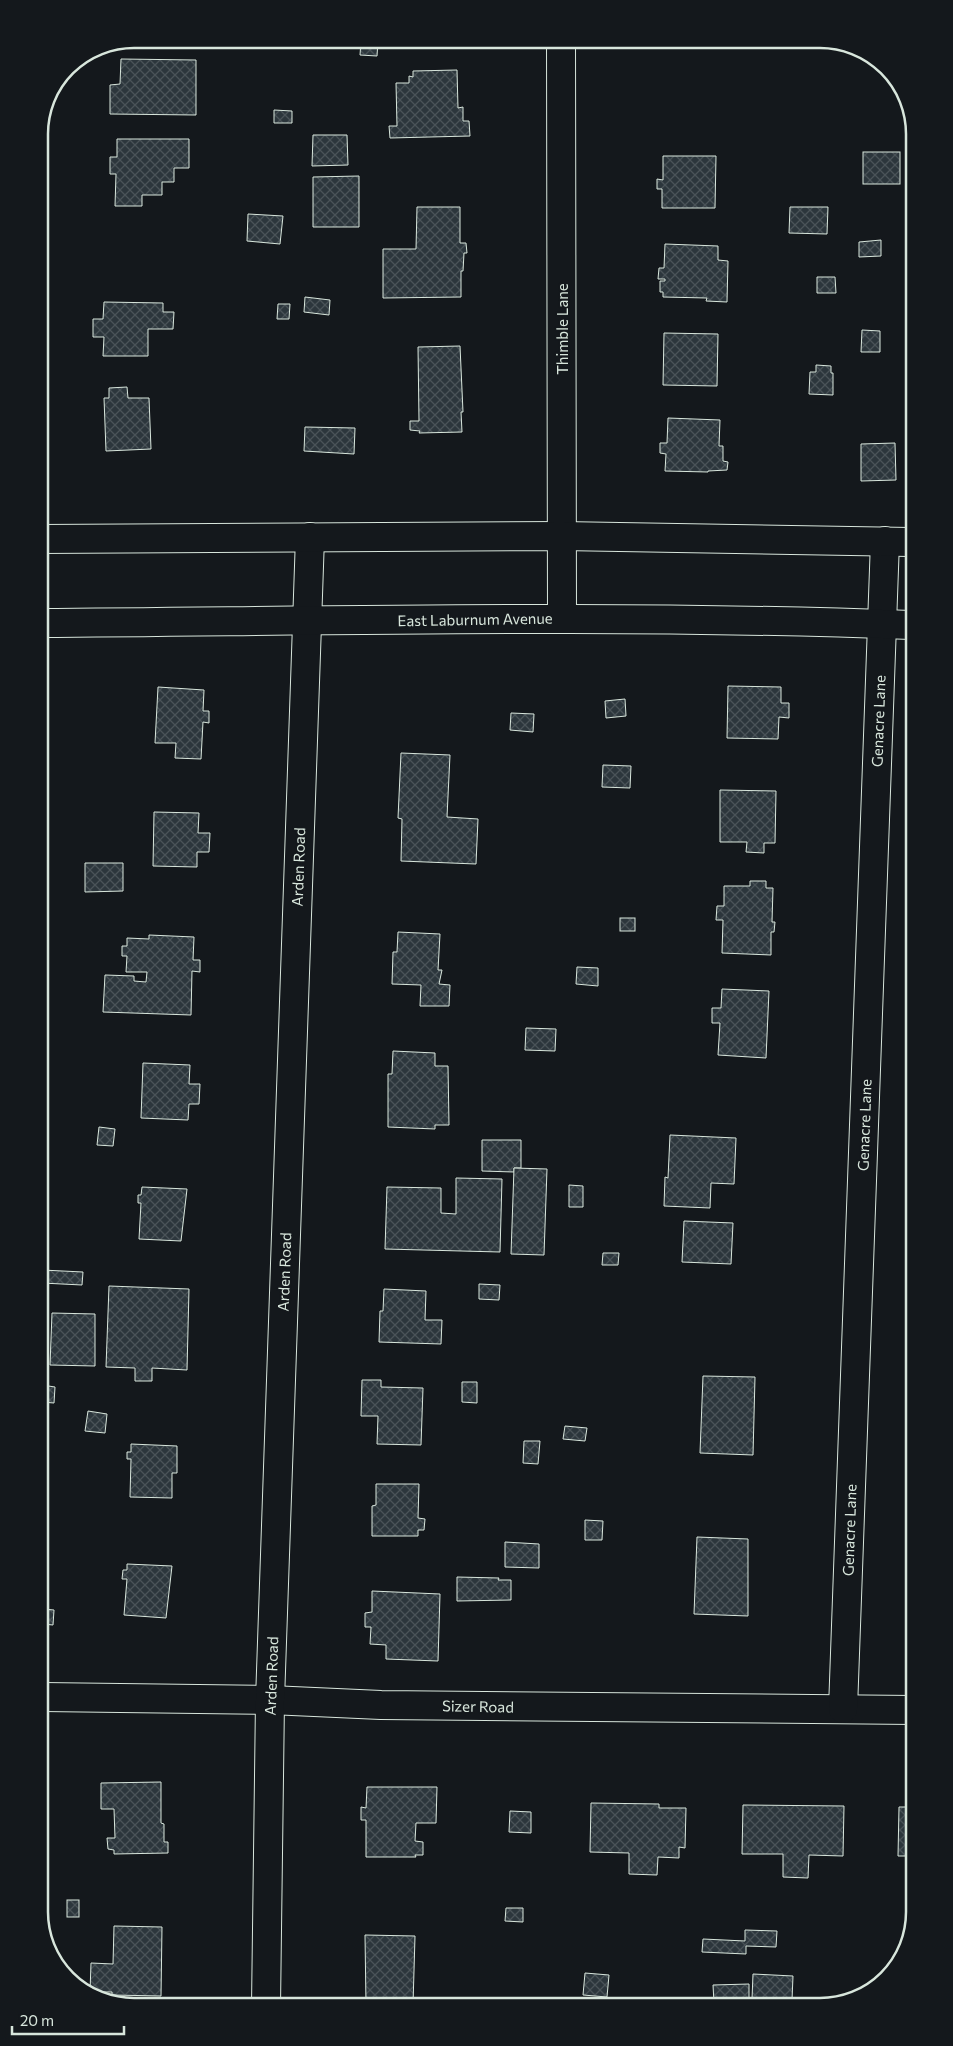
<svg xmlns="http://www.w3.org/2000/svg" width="953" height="2046" font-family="Commissioner,sans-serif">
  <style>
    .building { fill: url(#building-cross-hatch); stroke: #d8e6dc }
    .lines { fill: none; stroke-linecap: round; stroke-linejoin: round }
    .minor-casing { stroke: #d8e6dc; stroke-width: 30 }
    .major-casing { stroke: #d8e6dc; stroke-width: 30 }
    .minor { stroke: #14181c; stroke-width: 28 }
    .major { stroke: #14181c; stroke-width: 28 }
    .labels { text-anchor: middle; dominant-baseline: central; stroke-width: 4; stroke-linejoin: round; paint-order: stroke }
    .street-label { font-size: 15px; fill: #d8e6dc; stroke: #14181c }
    .rim { fill: none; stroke: #d8e6dc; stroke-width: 2.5 }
  </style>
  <defs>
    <pattern id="building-cross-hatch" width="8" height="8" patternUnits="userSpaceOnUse" patternTransform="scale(1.25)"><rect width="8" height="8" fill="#2c363c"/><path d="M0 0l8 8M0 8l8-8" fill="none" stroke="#4a5358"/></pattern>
  </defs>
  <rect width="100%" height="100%" fill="#14181c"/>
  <g class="building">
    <path d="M 263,39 L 297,39 L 297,44 L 262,42 Z"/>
    <path d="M 361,41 L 378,41 L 377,56 L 360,55 Z"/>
    <path d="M 121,59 L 196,60 L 196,115 L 110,114 L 110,85 L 120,84 Z"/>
    <path d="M 457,70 L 458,108 L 463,107 L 463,121 L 469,121 L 470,136 L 390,138 L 389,126 L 397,126 L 396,83 L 409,83 L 409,76 L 413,77 L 413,71 Z"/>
    <path d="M 274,110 L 292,111 L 292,123 L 274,123 Z"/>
    <path d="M 313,135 L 347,135 L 348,165 L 312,166 Z"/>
    <path d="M 117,139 L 189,139 L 189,168 L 174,168 L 174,182 L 162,182 L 162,195 L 142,195 L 142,206 L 115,206 L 116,174 L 110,174 L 110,157 L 117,157 Z"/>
    <rect x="863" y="152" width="37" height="32"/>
    <path d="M 663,156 L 716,156 L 715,208 L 662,208 L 662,189 L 657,189 L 657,179 L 663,180 Z"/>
    <path d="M 359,176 L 359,227 L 313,227 L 313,177 Z"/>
    <path d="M 417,207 L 460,207 L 460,243 L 466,243 L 467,253 L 464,253 L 463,271 L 461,271 L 461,297 L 383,298 L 383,249 L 416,249 Z"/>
    <path d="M 790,207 L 828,207 L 827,234 L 789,233 Z"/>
    <path d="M 248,214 L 283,216 L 280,244 L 247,241 Z"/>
    <path d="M 881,240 L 881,256 L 859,257 L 859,242 Z"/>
    <path d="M 665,244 L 718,246 L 718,260 L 728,261 L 727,302 L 706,301 L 707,298 L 663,297 L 663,292 L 660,292 L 660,281 L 665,281 L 665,279 L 658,279 L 659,268 L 664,268 Z"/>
    <path d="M 817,277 L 835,277 L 836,293 L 817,293 Z"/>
    <path d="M 305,297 L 330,300 L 329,315 L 304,312 Z"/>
    <path d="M 104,302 L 163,303 L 163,312 L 174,312 L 173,329 L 148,329 L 148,356 L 103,356 L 104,337 L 93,337 L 93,319 L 103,319 Z"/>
    <path d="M 278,304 L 290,304 L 289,319 L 277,319 Z"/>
    <path d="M 862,330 L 880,331 L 880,352 L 861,352 Z"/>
    <path d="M 664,333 L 718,334 L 717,386 L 663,385 Z"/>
    <path d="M 460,346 L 463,412 L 461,412 L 462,432 L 419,433 L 420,431 L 410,430 L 410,421 L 419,421 L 418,347 Z"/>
    <path d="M 816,365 L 831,366 L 831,373 L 833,373 L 833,395 L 809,394 L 810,372 L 816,372 Z"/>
    <path d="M 127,387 L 128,398 L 149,398 L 151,449 L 106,451 L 104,398 L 109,398 L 109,388 Z"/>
    <path d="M 668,418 L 720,420 L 719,446 L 723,446 L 723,461 L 728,462 L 727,470 L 708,471 L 708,472 L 665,471 L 666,454 L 660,453 L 660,443 L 667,443 Z"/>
    <path d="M 305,427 L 355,428 L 354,454 L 304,451 Z"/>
    <path d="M 895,443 L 896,480 L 861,481 L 861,444 Z"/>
    <path d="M 728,686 L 781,687 L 781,703 L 789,703 L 789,718 L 779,717 L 778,739 L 727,738 Z"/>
    <path d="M 158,687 L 204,690 L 203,711 L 209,711 L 209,723 L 203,722 L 201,759 L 175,758 L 176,743 L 155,743 Z"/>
    <path d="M 625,699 L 626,716 L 606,718 L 605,701 Z"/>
    <path d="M 511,713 L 534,714 L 533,732 L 510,730 Z"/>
    <path d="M 401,753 L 450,755 L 447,817 L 478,819 L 476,864 L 401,861 L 402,819 L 398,818 Z"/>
    <path d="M 603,765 L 631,766 L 630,788 L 602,787 Z"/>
    <path d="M 720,790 L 776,791 L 775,843 L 764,843 L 764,853 L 746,852 L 747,842 L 720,842 Z"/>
    <path d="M 154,812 L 199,813 L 198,833 L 210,833 L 209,852 L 197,852 L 197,867 L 153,866 Z"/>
    <path d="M 85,863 L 123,863 L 123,891 L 85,892 Z"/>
    <path d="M 750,881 L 766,881 L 766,888 L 773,888 L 772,922 L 775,922 L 774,932 L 771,932 L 771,955 L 722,953 L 723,920 L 716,920 L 717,906 L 724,906 L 724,886 L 750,886 Z"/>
    <rect x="620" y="918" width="15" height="13"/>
    <path d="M 398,932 L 440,934 L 438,970 L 442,970 L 439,984 L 450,985 L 449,1006 L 420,1006 L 421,985 L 392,984 L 393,952 L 397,952 Z"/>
    <path d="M 149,935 L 194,937 L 193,960 L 200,960 L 200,972 L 192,971 L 191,1015 L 103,1012 L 105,975 L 134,976 L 134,981 L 146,982 L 147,972 L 126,972 L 127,956 L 122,956 L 122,946 L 127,946 L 127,938 L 149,939 Z"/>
    <path d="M 577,967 L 598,968 L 598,986 L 576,984 Z"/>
    <path d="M 722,989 L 769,991 L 766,1058 L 718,1055 L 720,1023 L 712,1023 L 712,1008 L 721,1008 Z"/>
    <path d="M 526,1028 L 556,1029 L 555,1051 L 525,1050 Z"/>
    <path d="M 393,1051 L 435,1053 L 435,1066 L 448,1066 L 449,1125 L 435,1125 L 435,1129 L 388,1127 L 388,1074 L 392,1074 Z"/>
    <path d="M 143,1063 L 190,1065 L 189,1084 L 200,1084 L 199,1104 L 189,1104 L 188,1120 L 141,1118 Z"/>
    <path d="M 99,1127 L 115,1129 L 113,1146 L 97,1145 Z"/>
    <path d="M 670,1135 L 736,1138 L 734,1184 L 711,1183 L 710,1208 L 664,1206 L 665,1177 L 668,1178 Z"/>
    <path d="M 482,1140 L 521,1140 L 521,1168 L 514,1168 L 514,1172 L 482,1171 Z"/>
    <path d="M 514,1168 L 547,1169 L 544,1255 L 511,1254 Z"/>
    <path d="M 456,1178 L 502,1179 L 500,1252 L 385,1249 L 387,1187 L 441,1188 L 441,1213 L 456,1214 Z"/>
    <path d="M 569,1185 L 583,1186 L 583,1207 L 569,1207 Z"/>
    <path d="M 142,1187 L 187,1189 L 181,1241 L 139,1239 L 141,1203 L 138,1203 L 138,1195 L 141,1195 Z"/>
    <path d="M 684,1221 L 733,1223 L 731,1264 L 682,1262 Z"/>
    <path d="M 603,1253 L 619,1253 L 618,1265 L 602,1265 Z"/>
    <path d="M 42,1270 L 83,1272 L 82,1285 L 42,1283 Z"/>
    <path d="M 479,1284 L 500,1285 L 499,1300 L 479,1299 Z"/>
    <path d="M 109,1286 L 189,1289 L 187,1370 L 152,1368 L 152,1381 L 135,1381 L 135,1368 L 106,1367 Z"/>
    <path d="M 384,1289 L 426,1291 L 425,1320 L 442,1320 L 441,1344 L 379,1342 L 380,1311 L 383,1311 Z"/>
    <path d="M 52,1313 L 95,1314 L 95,1366 L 50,1365 Z"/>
    <path d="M 703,1376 L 755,1377 L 753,1455 L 700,1453 Z"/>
    <path d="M 362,1380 L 381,1380 L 381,1387 L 423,1388 L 421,1445 L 377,1444 L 378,1416 L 361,1416 Z"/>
    <path d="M 462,1382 L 477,1382 L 477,1403 L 462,1402 Z"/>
    <path d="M 42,1385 L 55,1387 L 54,1403 L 42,1402 Z"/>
    <path d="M 88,1411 L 107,1414 L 105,1433 L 85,1431 Z"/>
    <path d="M 565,1426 L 587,1428 L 585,1441 L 563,1439 Z"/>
    <path d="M 524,1441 L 540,1441 L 538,1464 L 523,1463 Z"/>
    <path d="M 131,1444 L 177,1446 L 177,1473 L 172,1473 L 172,1498 L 130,1497 L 131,1459 L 127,1459 L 127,1452 L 131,1452 Z"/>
    <path d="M 376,1484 L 419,1484 L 418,1518 L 425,1519 L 424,1530 L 418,1530 L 418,1536 L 372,1536 L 372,1506 L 376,1505 Z"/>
    <path d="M 585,1520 L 603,1521 L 602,1540 L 585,1540 Z"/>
    <path d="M 697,1537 L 748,1539 L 748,1616 L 694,1614 Z"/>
    <path d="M 505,1542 L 539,1544 L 539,1568 L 505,1567 Z"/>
    <path d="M 127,1564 L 172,1566 L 166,1618 L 124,1615 L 127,1579 L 122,1579 L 123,1570 L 127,1570 Z"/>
    <path d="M 457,1577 L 499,1578 L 498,1580 L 511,1580 L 511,1600 L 457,1601 Z"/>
    <path d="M 372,1591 L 440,1594 L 438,1661 L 386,1659 L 386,1645 L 370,1644 L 371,1627 L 365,1627 L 365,1613 L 372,1612 Z"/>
    <path d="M 43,1609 L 54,1610 L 53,1625 L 43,1624 Z"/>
    <path d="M 161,1782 L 161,1823 L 164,1824 L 164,1842 L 168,1842 L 168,1853 L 114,1854 L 114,1850 L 108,1849 L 107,1838 L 115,1838 L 114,1809 L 101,1809 L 101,1783 Z"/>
    <path d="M 367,1787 L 437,1787 L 436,1823 L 416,1823 L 415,1841 L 423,1842 L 423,1855 L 415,1855 L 416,1857 L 366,1857 L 366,1820 L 361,1820 L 361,1807 L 366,1808 Z"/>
    <path d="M 591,1803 L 659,1804 L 659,1808 L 686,1808 L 685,1848 L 679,1847 L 679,1858 L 658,1857 L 657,1875 L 629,1874 L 629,1853 L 590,1852 Z"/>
    <path d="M 743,1805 L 844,1806 L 843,1856 L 809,1855 L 808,1878 L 783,1877 L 783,1854 L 742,1854 Z"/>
    <path d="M 899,1807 L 914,1807 L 914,1856 L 898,1856 Z"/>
    <path d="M 510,1811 L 531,1812 L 531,1833 L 509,1832 Z"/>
    <rect x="67" y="1900" width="12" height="17"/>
    <path d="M 506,1908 L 523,1908 L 523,1922 L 505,1921 Z"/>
    <path d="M 114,1926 L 162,1927 L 161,1996 L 112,1995 L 112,1992 L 90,1992 L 91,1963 L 113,1964 Z"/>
    <path d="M 745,1930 L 777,1931 L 776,1947 L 746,1946 L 746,1954 L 702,1952 L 703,1939 L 745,1941 Z"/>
    <path d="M 365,1935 L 415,1936 L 413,2005 L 366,2005 Z"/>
    <path d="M 585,1973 L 609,1975 L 607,1997 L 583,1995 Z"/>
    <path d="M 753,1974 L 793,1976 L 792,2000 L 752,1999 Z"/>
    <path d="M 749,1984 L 749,2003 L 714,2003 L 713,1985 Z"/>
  </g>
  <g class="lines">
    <g class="minor-casing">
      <g id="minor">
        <path d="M 561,39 L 562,618"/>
        <path d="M 43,1697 L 270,1700 L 381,1705 L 914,1710"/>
        <path d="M 843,1709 L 885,541"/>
        <path d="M 266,2006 L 270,1700 L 310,537"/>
      </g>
    </g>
    <g class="major-casing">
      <g id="major">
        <path d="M 40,539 L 562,536 L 910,542"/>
        <path d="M 40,623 C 330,621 621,614 911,625"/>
      </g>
    </g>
    <use href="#minor" class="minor"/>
    <use href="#major" class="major"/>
  </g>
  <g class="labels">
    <g class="street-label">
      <text transform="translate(562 329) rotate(-90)">Thimble Lane</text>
      <text transform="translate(475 619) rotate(-1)">East Laburnum Avenue</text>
      <text transform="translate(878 721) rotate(-88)">Genacre Lane</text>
      <text transform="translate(298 867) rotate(-88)">Arden Road</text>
      <text transform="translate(864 1125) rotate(-88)">Genacre Lane</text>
      <text transform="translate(284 1272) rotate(-88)">Arden Road</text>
      <text transform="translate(849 1530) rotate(-88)">Genacre Lane</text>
      <text transform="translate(271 1676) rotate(-88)">Arden Road</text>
      <text transform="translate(478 1706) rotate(1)">Sizer Road</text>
    </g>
  </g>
  <path d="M0 0H953V2046H0ZM134 48H820A86 86 0 0 1 906 134V1912A86 86 0 0 1 820 1998H134A86 86 0 0 1 48 1912V134A86 86 0 0 1 134 48Z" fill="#14181c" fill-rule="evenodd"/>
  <path class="rim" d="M134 48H820A86 86 0 0 1 906 134V1912A86 86 0 0 1 820 1998H134A86 86 0 0 1 48 1912V134A86 86 0 0 1 134 48Z"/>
  <path d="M12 2026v8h112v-8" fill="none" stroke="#d8e6dc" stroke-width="2.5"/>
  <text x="20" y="2026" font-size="15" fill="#d8e6dc" stroke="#14181c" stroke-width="4" paint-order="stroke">20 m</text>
</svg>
